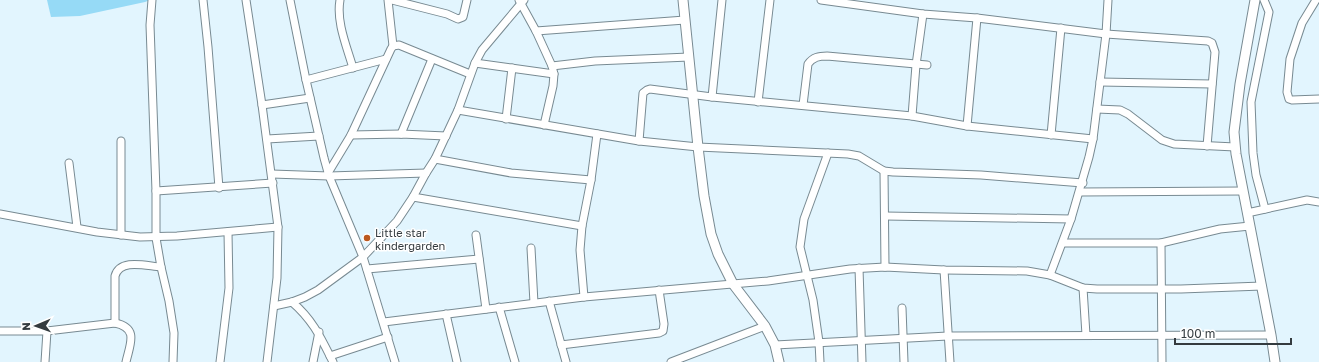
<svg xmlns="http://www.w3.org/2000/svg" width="1319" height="362" font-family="'Golos Text',sans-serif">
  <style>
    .green { fill: #96daf6 }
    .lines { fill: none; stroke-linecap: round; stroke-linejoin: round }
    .minor-casing { stroke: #788a92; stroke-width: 9 }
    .tertiary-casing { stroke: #788a92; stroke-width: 11 }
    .minor { stroke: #fff; stroke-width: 7 }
    .tertiary { stroke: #fff; stroke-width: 9 }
    .poi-dot { fill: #bb581f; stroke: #fff; stroke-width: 1.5 }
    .labels { text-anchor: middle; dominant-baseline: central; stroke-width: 3; stroke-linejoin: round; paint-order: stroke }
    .poi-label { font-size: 11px; fill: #343b3f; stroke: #fff; text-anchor: start }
  </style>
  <rect width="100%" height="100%" fill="#e2f5fe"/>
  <path class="green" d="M 47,0 L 150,0 L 145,2 L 80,16 L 51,17 Z"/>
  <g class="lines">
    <g class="minor-casing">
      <g id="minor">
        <path d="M 152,0 L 150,25 L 156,191 L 156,238 L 161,267 L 169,301 L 174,333 L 173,362"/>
        <path d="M 203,0 L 208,47 L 219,188"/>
        <path d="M 246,0 L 262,105 L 278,227 L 277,278 L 267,362"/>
        <path d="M 290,0 L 306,80 L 324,158 L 329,176 L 363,257 L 395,362"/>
        <path d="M 340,0 C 336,22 347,47 353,68"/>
        <path d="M 388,0 L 393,46"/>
        <path d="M 392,0 L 447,14 L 458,19 L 463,17 L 467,0"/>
        <path d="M 519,0 L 536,31 L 552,66 L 554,74 L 553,86 L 544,125"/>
        <path d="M 821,0 L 923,14 L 977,18 L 1106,34 L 1208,41 L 1212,43 L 1215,52 L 1207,146"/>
        <path d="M 1264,0 L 1269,12 L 1251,102 L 1253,153 L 1256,175 L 1265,209"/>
        <path d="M 1316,0 L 1302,23 L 1290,59 L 1287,92 L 1289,99 L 1292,100 L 1319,99"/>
        <path d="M 536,31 L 685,20"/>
        <path d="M 475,63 L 554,74"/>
        <path d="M 552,66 L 595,61 L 689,57"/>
        <path d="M 306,80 L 386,59"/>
        <path d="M 1100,82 L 1212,84"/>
        <path d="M 712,97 L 722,0"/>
        <path d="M 758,102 L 770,0"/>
        <path d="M 262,105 L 310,98"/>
        <path d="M 803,105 L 808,64 C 813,57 819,56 827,56 L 927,65"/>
        <path d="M 1097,109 L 1120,110 L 1128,114 L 1162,140 L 1174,144 L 1235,147"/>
        <path d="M 458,110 L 639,141 L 698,147 L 848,154 L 859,156 L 884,171 L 893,172 L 981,175 L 1083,183"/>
        <path d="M 912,116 L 916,65 L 923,14"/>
        <path d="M 506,119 L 512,68"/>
        <path d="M 967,126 L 977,18"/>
        <path d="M 401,134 L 432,59"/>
        <path d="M 351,135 L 401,134 L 446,136"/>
        <path d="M 1051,135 L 1061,28"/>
        <path d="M 267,139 L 319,136"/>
        <path d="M 121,141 L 121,235"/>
        <path d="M 639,141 L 643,93 L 647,90 L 650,89 L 712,97 L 912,116 L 967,126 L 1093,139"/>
        <path d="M 435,159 L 511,173 L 591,180"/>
        <path d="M 69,163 L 77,227"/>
        <path d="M 884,171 L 885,267"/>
        <path d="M 328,173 L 351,135 L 391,49 L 393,46 L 399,45 L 470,74"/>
        <path d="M 272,174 L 329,176 L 426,173"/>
        <path d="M 156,191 L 273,183"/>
        <path d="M 1080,192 L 1243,191"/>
        <path d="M 413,197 L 582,226"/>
        <path d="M 1247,213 L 1307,200 L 1319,202"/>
        <path d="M 0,214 L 97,232 L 140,237 L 177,236 L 278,227"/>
        <path d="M 885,216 L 1071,219"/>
        <path d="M 476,235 L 486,309"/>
        <path d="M 1063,243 L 1161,243 L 1220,229 L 1250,226"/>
        <path d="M 1161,243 L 1162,362"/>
        <path d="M 531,248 L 534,303"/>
        <path d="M 859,268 L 862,362"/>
        <path d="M 367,269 L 479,259"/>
        <path d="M 944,270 L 950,362"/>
        <path d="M 1050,275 L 1071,219 L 1089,157 L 1093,139 L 1106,34 L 1108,0"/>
        <path d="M 1083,288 L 1086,335"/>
        <path d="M 584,297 L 580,250 L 582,226 L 591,180 L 597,134"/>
        <path d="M 549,301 L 566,362"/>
        <path d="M 292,302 C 313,320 321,338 333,362"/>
        <path d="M 274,306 L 292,302 L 305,297 L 318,290 L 363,257 L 397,221 L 413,197 L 426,173 L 435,159 L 458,110 L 475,63 L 482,50 L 524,0"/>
        <path d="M 499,307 L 515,362"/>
        <path d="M 902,308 L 904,362"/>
        <path d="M 446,314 L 457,362"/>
        <path d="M 384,322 L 584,297 L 768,281 L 850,269 L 885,267 L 944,270 L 1027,271 L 1050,275 L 1083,288 L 1097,289 L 1181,289 L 1262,286"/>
        <path d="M 115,323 L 115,276 C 120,258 146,266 161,267"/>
        <path d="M 0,331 L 47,331 L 115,323 C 139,328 130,344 126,362"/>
        <path d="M 561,345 L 659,333 L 663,331 L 664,324 L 659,290"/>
        <path d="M 775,345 L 948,336 L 1271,335"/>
        <path d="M 330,356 L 388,337"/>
        <path d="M 45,362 L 47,331"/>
        <path d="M 220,362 L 229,288 L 228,232"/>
        <path d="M 313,362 L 319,332"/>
        <path d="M 671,362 L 765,326"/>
        <path d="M 820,362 L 819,342 L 813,300 L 800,247 L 804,219 L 828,153"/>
      </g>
    </g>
    <g class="tertiary-casing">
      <g id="tertiary">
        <path d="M 683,0 L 698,147 L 704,196 L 711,234 L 718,254 L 733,284 L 765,326 L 775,345 L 779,362"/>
        <path d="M 1255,0 L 1240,84 L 1234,132 L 1236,154 L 1271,335 L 1275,362"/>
      </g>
    </g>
    <use href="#minor" class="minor"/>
    <use href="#tertiary" class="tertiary"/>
  </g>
  <circle class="poi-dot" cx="367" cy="238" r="4"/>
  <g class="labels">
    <g class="poi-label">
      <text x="375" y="232">Little star<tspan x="375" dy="13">kindergarden</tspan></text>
    </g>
  </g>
  <g transform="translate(36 326) rotate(268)" stroke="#ffffff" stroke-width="3" paint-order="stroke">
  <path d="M0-3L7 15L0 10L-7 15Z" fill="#343b3f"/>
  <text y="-6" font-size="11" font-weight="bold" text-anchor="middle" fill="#343b3f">N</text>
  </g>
  <path d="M1175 338v6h116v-6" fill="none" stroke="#343b3f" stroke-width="2"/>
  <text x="1181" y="338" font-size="12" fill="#343b3f" stroke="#ffffff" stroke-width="3" paint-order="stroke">100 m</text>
</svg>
